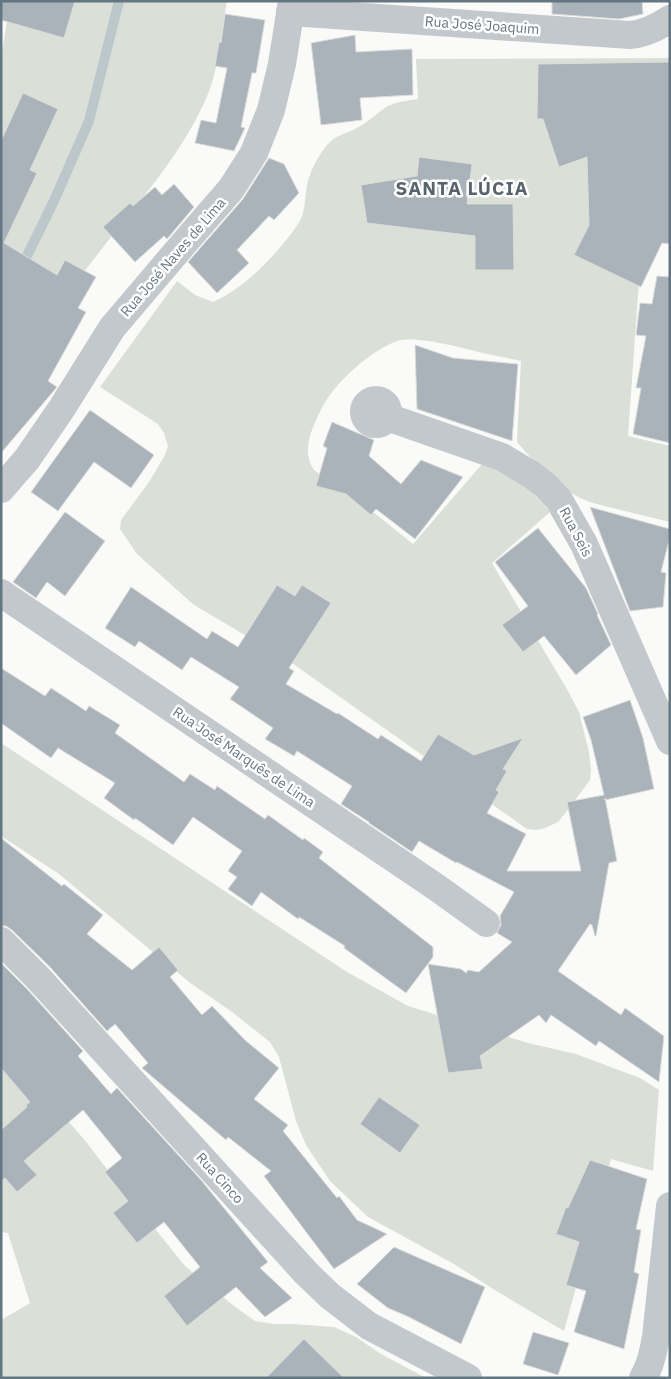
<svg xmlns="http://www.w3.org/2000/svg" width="671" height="1379" font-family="'IBM Plex Sans',sans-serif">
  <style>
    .green { fill: #dadfd7 }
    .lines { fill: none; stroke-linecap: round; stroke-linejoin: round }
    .stream { stroke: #bbc7cb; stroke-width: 10 }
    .building { fill: #aab3b9; stroke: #dcdcda }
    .minor { stroke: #c3c8cc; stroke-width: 28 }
    .labels { text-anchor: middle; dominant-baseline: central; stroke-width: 5; stroke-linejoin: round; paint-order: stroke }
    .street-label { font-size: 14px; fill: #657683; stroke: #fff }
    .district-label { font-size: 19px; font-weight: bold; letter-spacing: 1px; fill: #57646e; stroke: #fff }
  </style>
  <rect width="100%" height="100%" fill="#fafaf8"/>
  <g class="green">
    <path d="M 10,1 L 227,1 C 221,34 219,71 205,101 C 181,154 143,197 107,242 C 71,288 37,335 1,382 L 1,59 Z"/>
    <path d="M 670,58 L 670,140 L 652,141 L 638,294 L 628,436 L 670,446 L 670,522 C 652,518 635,513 617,509 C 605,506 591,503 580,498 C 559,487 532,460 517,442 L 521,361 C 508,358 496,356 483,353 C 463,348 416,335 397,341 C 383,346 365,359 355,368 C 339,382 326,397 318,416 C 310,433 302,453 314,470 L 377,515 L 413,544 L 483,463 C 509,472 533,490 550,512 L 492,563 L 568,691 L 579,712 L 589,752 L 591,769 L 590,780 L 567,811 L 558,822 L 545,828 L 537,830 L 527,829 L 289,661 L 194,605 L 137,554 L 120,529 L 121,520 L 149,482 L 164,457 L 168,446 L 164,433 L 158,424 L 100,387 L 177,281 L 195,295 L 213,302 C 241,289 264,267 283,244 C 289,236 296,228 301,219 C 307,205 304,189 310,175 C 314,164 321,151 330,142 C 337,135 348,133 357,128 C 368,122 377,113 388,106 C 397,102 408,100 418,99 L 416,59 Z"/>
    <path d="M 1,743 L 347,972 L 408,1006 L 528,1043 L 576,1054 L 640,1078 L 659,1090 L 653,1171 L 611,1159 L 564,1331 L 498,1292 L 454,1264 L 368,1217 L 330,1181 L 306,1145 L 296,1121 L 279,1057 L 270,1042 L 232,1012 L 189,982 L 59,874 L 1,836 Z"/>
    <path d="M 1,1043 L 88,1144 L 102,1163 L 185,1266 L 234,1306 L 255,1321 L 274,1324 L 293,1324 L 334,1327 L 356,1337 L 381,1354 L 426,1378 L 1,1378 L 1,1320 L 30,1303 L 8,1233 L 1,1232 Z"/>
  </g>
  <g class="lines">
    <path class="stream" d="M 21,268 L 53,203 L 89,121 L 119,1"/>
  </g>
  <g class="building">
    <path d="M 1,1 L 75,1 L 64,38 L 1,20 Z"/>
    <path d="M 552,1 L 642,1 L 643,14 L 619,19 L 552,14 Z"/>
    <path d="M 225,14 L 265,20 L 256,73 L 252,73 L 241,127 L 245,128 L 234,151 L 195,143 L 201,120 L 216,123 L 227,68 L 215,66 L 219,42 L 221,43 Z"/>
    <path d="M 355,35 L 356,52 L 412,49 L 413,95 L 360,98 L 362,120 L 321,125 L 311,43 Z"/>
    <path d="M 670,62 L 670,244 L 662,243 L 641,287 L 574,255 L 589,225 L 587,157 L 559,167 L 543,119 L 537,119 L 538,64 Z"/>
    <path d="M 23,93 L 58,109 L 30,170 L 37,173 L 4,243 L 57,275 L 65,260 L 96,277 L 78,308 L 86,312 L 48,381 L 57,387 L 1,453 L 1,141 Z"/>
    <path d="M 419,157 L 472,164 L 467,204 L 513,204 L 514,270 L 475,270 L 475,236 L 367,223 L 361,185 L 417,176 Z"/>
    <path d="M 269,158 L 284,164 L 299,193 L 274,220 L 269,216 L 237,250 L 249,263 L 217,293 L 188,262 L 243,199 Z"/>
    <path d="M 174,184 L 194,207 L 167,239 L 164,236 L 135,262 L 103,227 L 130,203 L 133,206 L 155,187 L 162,195 Z"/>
    <path d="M 657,276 L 670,277 L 670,443 L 633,434 L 641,388 L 636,388 L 646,336 L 636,335 L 640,303 L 652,304 Z"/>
    <path d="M 415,345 L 453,358 L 518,364 L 512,441 L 417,409 Z"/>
    <path d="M 90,410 L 154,455 L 131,488 L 94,462 L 58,511 L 31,492 Z"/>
    <path d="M 332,422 L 374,440 L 369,456 L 401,484 L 421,460 L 463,477 L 415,539 L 376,509 L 371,515 L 346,494 L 316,486 L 327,448 L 323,446 Z"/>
    <path d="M 590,507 L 670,529 L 670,537 L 661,572 L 666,573 L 663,607 L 630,611 Z"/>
    <path d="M 65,512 L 105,541 L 65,596 L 47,582 L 36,598 L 13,582 Z"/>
    <path d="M 538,528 L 586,588 L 598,614 L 597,615 L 611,645 L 576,675 L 544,636 L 523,652 L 502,625 L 528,606 L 495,562 Z"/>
    <path d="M 277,585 L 295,596 L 302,585 L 331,603 L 289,668 L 294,671 L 286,684 L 337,714 L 338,713 L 378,739 L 381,735 L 421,761 L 438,734 L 474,755 L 523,738 L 503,769 L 507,771 L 496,790 L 499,792 L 487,813 L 526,834 L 507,871 L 581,871 L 567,802 L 604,795 L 591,740 L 583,717 L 630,700 L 643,738 L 654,789 L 605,800 L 605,798 L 617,861 L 609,863 L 596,936 L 595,936 L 592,925 L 590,924 L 558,971 L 621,1015 L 625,1008 L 664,1036 L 659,1082 L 599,1041 L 596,1046 L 551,1015 L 546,1023 L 539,1015 L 480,1056 L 483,1069 L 448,1073 L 428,964 L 461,969 L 466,973 L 468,970 L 479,972 L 512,942 L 497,933 L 501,925 L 500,916 L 514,892 L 457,862 L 456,863 L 419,841 L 412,852 L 369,823 L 369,822 L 341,804 L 352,786 L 297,751 L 294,756 L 265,739 L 273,728 L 230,699 L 239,687 L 191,657 L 182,670 L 139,641 L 135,647 L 105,628 L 131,587 L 207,639 L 212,631 L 238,647 Z"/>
    <path d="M 1,668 L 45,696 L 51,688 L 86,711 L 89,706 L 120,725 L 115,733 L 184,782 L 190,774 L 215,790 L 217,786 L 265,819 L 268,815 L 303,840 L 304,838 L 323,852 L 319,858 L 433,947 L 433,957 L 406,993 L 344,948 L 345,946 L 299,917 L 298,919 L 261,892 L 252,906 L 228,889 L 237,877 L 228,871 L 242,851 L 193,817 L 173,845 L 135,818 L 134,820 L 104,798 L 115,783 L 58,748 L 51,758 L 1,723 Z"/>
    <path d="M 1,838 L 62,886 L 64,884 L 103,915 L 87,934 L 132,970 L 159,947 L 178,970 L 170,977 L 202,1015 L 212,1006 L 246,1041 L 279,1068 L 254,1099 L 288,1125 L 283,1131 L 337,1198 L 339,1196 L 357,1220 L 387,1234 L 334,1269 L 264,1176 L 271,1171 L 228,1137 L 226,1140 L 142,1068 L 148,1063 L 115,1024 L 107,1031 L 50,967 L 12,930 L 6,926 L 1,926 Z"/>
    <path d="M 1,963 L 27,989 L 83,1051 L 78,1056 L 111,1094 L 117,1088 L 201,1180 L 268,1262 L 260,1268 L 292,1298 L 265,1317 L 236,1287 L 187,1326 L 164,1296 L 200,1267 L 164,1222 L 137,1243 L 113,1213 L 128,1201 L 105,1172 L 122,1158 L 83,1110 L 24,1161 L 37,1175 L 17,1192 L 5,1178 L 1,1181 L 1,1130 L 27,1107 L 26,1105 L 30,1102 L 1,1068 Z"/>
    <path d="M 379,1097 L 420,1125 L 400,1153 L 360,1124 Z"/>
    <path d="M 590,1160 L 647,1179 L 636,1229 L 641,1230 L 634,1272 L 639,1274 L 624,1349 L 574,1332 L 586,1291 L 566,1285 L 579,1242 L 556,1234 L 566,1207 L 568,1208 Z"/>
    <path d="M 394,1247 L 485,1287 L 461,1344 L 409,1317 L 388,1308 L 357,1284 Z"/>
    <path d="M 533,1332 L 569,1343 L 558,1375 L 523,1364 Z"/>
    <path d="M 304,1339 L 344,1378 L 266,1378 Z"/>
  </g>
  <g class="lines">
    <g class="minor">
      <path d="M 290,12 L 630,35 C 644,34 658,27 670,19"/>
      <circle cx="376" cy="412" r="12"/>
      <path d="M 387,417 L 502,457 L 532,475 L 546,486 L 559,500 L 584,544 L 670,741"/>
      <path d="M 1,489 L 27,459 L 62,408 L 112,328 L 185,242 L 231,189 L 254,153 L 271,110 L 282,64 L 292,1"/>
      <path d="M 1,593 L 436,887 L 486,923"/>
      <path d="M 1,941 L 38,978 L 307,1274 L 330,1296 L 369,1326 L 468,1378"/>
      <path d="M 643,1378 C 651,1365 653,1352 656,1337 L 670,1206"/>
    </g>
  </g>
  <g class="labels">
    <g class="street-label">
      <text transform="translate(482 25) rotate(4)">Rua José Joaquim</text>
      <text transform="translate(173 257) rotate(-49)">Rua José Naves de Lima</text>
      <text transform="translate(576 532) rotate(62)">Rua Seis</text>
      <text transform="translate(244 757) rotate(34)">Rua José Marquês de Lima</text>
      <text transform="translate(220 1178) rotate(48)">Rua Cinco</text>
    </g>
    <g class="district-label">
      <text x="462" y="188">SANTA LÚCIA</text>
    </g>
  </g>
  <rect width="671" height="1379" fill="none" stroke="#657683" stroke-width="5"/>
</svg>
